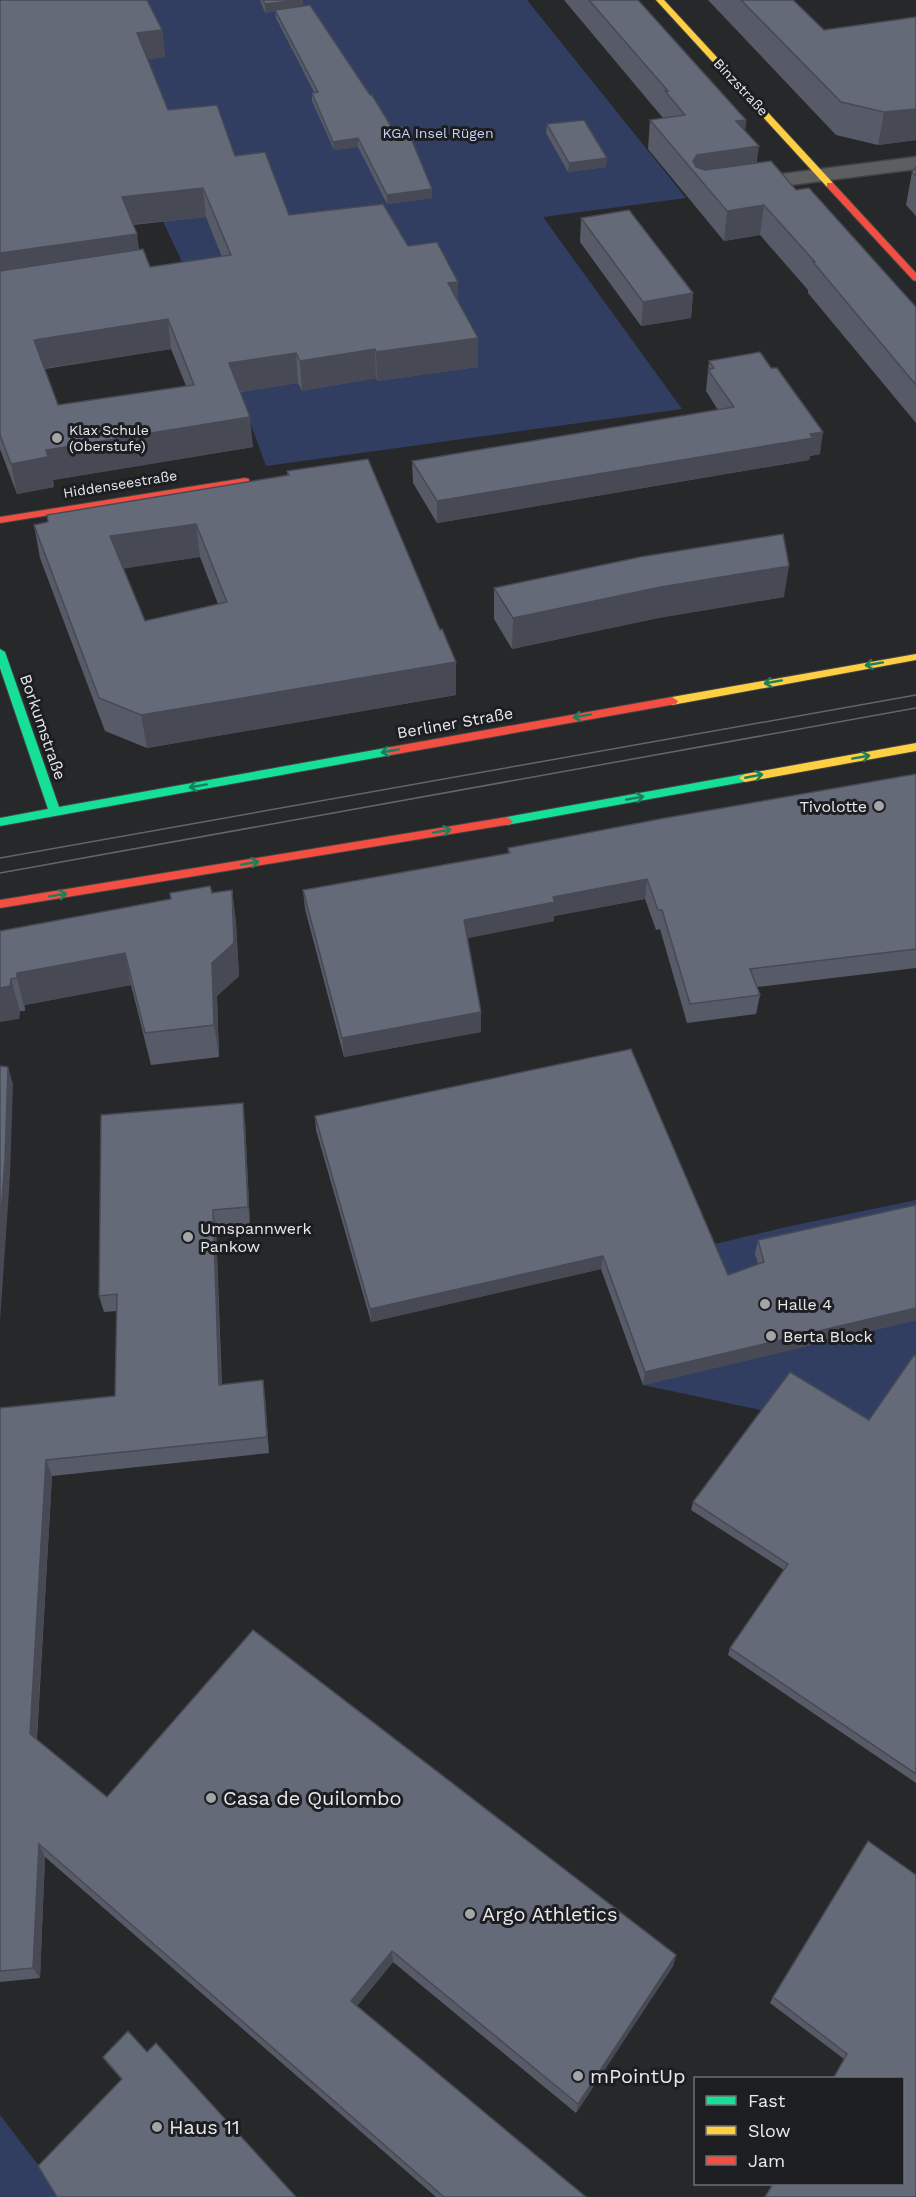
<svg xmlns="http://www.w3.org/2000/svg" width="916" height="2197" font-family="'Work Sans',sans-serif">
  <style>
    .green { fill: #323e61 }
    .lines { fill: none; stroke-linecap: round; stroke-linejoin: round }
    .street-casing { stroke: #444446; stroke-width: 3 }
    .fast-casing { stroke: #444446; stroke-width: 2 }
    .slow-casing { stroke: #444446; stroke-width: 2 }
    .jam-casing { stroke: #444446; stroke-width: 2 }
    .street { fill: #5d5e60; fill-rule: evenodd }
    .fast { fill: #16e098; fill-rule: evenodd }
    .slow { fill: #ffcf43; fill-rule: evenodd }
    .jam { fill: #f24e42; fill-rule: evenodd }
    .tram { stroke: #656566; stroke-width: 1.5 }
    .wall { fill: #575b68; fill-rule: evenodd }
    .shaded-wall { fill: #474a55 }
    .building { fill: #656a79; stroke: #474a55; stroke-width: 1.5; fill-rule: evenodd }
    .oneway { stroke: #1a7f5d }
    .poi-dot { fill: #a4a5a7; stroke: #1d1e22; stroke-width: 2 }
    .labels { text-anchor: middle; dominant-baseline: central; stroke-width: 6; stroke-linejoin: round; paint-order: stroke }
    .far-street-label { font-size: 14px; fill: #e8e9eb; stroke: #1d1e22 }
    .far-park-label { font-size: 14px; fill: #c6d4fd; stroke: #1d1e22 }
    .far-poi-label { font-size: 14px; fill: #e8e9eb; stroke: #1d1e22; text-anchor: start }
    .street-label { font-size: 16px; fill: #e8e9eb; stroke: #1d1e22 }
    .poi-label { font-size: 16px; fill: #e8e9eb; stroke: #1d1e22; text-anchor: start }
    .near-poi-label { font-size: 20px; fill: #e8e9eb; stroke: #1d1e22; text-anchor: start }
  </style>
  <rect width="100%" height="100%" fill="#27282a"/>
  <g class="green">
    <path d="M 55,0 L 527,0 L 686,198 L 543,217 L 682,409 L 266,466 C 211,308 128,151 55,0 Z"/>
    <path d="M 916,1200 L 916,1504 L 765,1411 L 643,1385 L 602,1271 L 786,1227 Z"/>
    <path d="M 0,2115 L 42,2170 L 57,2197 L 0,2197 Z"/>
  </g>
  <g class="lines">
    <g class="street-casing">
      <path id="street" d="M 916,157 L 916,169 L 743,191 L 736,189 L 733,185 L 736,181 L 743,179 Z"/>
    </g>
    <g class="fast-casing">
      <g id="fast">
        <path d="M 0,649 L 5,652 L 59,807 L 391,747 L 397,751 L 391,755 L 0,826 L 0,818 L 48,809 L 0,668 Z"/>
        <path d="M 745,774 L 749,775 L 751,778 L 749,781 L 507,825 L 501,821 L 507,817 Z"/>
      </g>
    </g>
    <g class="slow-casing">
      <g id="slow">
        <path d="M 656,0 L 664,0 L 833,183 L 833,187 L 827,187 Z"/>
        <path d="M 916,654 L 916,660 L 672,705 L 666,701 L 672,697 Z"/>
        <path d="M 916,743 L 916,751 L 745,782 L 739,778 L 745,774 Z"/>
      </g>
    </g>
    <g class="jam-casing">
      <g id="jam">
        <path d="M 827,183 L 833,183 L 916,273 L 916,281 L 913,280 L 827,187 Z"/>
        <path d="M 245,478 L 249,479 L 249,483 L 0,523 L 0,517 Z"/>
        <path d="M 672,697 L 678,701 L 676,704 L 391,755 L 385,751 L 391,747 Z"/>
        <path d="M 507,817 L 513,821 L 511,824 L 0,908 L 0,900 Z"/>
      </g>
    </g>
    <use href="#street" class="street"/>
    <use href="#fast" class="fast"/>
    <use href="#slow" class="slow"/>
    <use href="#jam" class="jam"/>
    <g class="tram">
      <path d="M 0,858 L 916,695"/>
      <path d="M 0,873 L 916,708"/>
    </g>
  </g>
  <g class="wall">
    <path d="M 0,0 L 162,30 L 165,57 L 148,59 L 168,110 L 235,156 L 289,215 L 408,246 L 458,301 L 478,338 L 478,367 L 377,381 L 376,378 L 302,391 L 298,383 L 240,392 L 253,447 L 53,480 L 54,487 L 17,494 L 0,449 ZM 206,217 L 222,257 L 150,267 L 139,250 L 133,225 ZM 171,349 L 186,386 L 58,405 L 45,369 Z"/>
    <path d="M 260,0 L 303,0 L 303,6 L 392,128 L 432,189 L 432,198 L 387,204 L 358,147 L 334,150 L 312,101 L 312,93 L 314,92 L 276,18 L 275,11 L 265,13 Z"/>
    <path d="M 564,0 L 638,0 L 746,120 L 745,131 L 757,163 L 796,190 L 916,307 L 916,423 L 808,293 L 808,290 L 760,235 L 724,241 L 648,149 L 650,120 L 663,118 Z"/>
    <path d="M 708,0 L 792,0 L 824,30 L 916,17 L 916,140 L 878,145 L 836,135 Z"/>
    <path d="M 547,124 L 606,167 L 568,172 L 546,133 Z"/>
    <path d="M 916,167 L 916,216 L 906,205 L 912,172 Z"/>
    <path d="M 581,218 L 693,293 L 691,318 L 641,326 L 580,242 Z"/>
    <path d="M 709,361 L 820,454 L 810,456 L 809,460 L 437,523 L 413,483 L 412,461 L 718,410 L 706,391 Z"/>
    <path d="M 287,471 L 456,695 L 147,748 L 105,731 L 40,558 L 34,525 L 287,475 ZM 200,557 L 218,604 L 145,621 L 123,568 Z"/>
    <path d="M 494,588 L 784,597 L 658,618 L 512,649 L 494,619 Z"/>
    <path d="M 916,774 L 916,968 L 757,987 L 760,995 L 756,1014 L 687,1023 L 660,929 L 656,930 L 645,899 L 554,916 L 554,921 L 467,938 L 481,1032 L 344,1057 L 305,909 L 303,890 L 508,853 L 508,848 Z"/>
    <path d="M 232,890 L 236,923 L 239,976 L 217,996 L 219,1057 L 151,1065 L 131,985 L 25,1005 L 25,1011 L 20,1011 L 19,1019 L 0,931 Z"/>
    <path d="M 315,1116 L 728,1275 L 758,1264 L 755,1254 L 758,1240 L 916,1205 L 916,1320 L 643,1385 L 601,1269 L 371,1322 L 316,1130 Z"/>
    <path d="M 245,1121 L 250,1225 L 216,1227 L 222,1385 L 265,1397 L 269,1453 L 52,1476 L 37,1740 L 107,1797 L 676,1955 L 673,1966 L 576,2113 L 393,1962 L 357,2006 L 586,2197 L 436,2197 L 45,1857 L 40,1978 L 0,1982 L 0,1408 L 115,1396 L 117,1311 L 104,1312 L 99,1296 Z"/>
    <path d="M 916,1356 L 916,1783 L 728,1655 L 730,1648 L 784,1570 L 691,1510 L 693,1502 L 869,1420 Z"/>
    <path d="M 916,1875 L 916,2197 L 844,2059 L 770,2003 L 773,1997 Z"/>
    <path d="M 147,2052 L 121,2079 L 106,2062 L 103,2057 Z"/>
  </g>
  <g class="shaded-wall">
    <path d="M 298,0 L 303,0 L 303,8 L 275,10 L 275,11 L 265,13 L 265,4 Z"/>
    <path d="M 162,30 L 165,57 L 141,60 L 137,33 Z"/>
    <path d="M 916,109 L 916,140 L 878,145 L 884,112 Z"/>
    <path d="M 746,120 L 743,149 L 759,146 L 755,176 L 692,169 L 693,161 L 697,155 L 736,121 Z"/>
    <path d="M 358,138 L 358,147 L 334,150 L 333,142 Z"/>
    <path d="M 607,158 L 606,167 L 568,172 L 569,163 Z"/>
    <path d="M 203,188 L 206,217 L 126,225 L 122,197 Z"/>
    <path d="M 432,189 L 432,198 L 387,204 L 387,195 Z"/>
    <path d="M 764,205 L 760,235 L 724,241 L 727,211 Z"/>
    <path d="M 137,234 L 141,263 L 0,283 L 0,253 Z"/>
    <path d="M 458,282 L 458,311 L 448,283 Z"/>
    <path d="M 693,293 L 691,318 L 641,326 L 643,302 Z"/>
    <path d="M 168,319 L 171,349 L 39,369 L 34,340 Z"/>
    <path d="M 478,338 L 478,367 L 377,381 L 376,352 Z"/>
    <path d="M 375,349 L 376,378 L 302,391 L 300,361 Z"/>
    <path d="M 296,353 L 298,383 L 232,393 L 229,363 Z"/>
    <path d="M 250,417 L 253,447 L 53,480 L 54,487 L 17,494 L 11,464 L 46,450 Z"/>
    <path d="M 823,432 L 820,454 L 810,456 L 809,460 L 437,523 L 437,501 Z"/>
    <path d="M 196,524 L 200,557 L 115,570 L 110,536 Z"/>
    <path d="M 789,566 L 784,597 L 658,618 L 512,649 L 513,618 L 661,587 Z"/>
    <path d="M 456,662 L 456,695 L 147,748 L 141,715 Z"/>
    <path d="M 647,879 L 645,899 L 554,916 L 554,921 L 464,939 L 464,920 L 553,897 Z"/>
    <path d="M 232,890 L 236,923 L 239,976 L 217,996 L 219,1057 L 214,1025 L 212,963 Z"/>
    <path d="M 125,953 L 131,985 L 25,1005 L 25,1011 L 17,978 L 17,973 Z"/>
    <path d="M 11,979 L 20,1011 L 19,1019 L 0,1022 L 0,988 Z"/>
    <path d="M 481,1012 L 481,1032 L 344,1057 L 342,1038 Z"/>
    <path d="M 8,1067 L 13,1084 L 10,1176 L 0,1321 L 0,1227 Z"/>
    <path d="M 243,1103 L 245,1121 L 250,1225 L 248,1207 Z"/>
    <path d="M 213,1210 L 216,1227 L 222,1401 L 219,1385 Z"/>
    <path d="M 603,1256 L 601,1269 L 371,1322 L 370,1309 Z"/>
    <path d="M 916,1308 L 916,1320 L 643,1385 L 645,1372 Z"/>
    <path d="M 263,1380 L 265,1397 L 269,1453 L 267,1437 Z"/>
    <path d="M 46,1460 L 52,1476 L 36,1748 L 30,1734 Z"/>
    <path d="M 39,1844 L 45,1857 L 40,1978 L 33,1968 Z"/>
    <path d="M 392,1951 L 393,1962 L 353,2011 L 351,2001 Z"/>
    <path d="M 676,1955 L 673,1966 L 576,2113 L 578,2104 Z"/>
  </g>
  <g class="building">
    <path d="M 0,0 L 147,0 L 162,30 L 137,33 L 168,110 L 217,105 L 235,156 L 265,152 L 289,215 L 383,204 L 408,246 L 437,242 L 458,282 L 448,283 L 478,338 L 376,352 L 375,349 L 300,361 L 296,353 L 229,363 L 250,417 L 46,450 L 48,457 L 11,464 L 0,435 L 0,271 L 143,249 L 150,267 L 231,255 L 203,188 L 122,197 L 137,234 L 0,253 ZM 168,319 L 194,385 L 58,405 L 34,340 Z"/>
    <path d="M 263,0 L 298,0 L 265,4 Z"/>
    <path d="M 589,0 L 638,0 L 746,120 L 736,121 L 759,146 L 697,155 L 693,161 L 696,167 L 705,170 L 771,161 L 796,190 L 809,188 L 916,307 L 916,385 L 813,262 L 815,262 L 764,205 L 727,211 L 650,120 L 685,115 L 665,91 L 668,91 Z"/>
    <path d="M 741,0 L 793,0 L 824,30 L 916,17 L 916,109 L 884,112 L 841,102 Z"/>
    <path d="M 310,5 L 370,95 L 372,95 L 392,128 L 406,126 L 432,189 L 387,195 L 358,138 L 333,142 L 312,93 L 318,92 L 275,10 Z"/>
    <path d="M 584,120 L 607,158 L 569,163 L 547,124 Z"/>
    <path d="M 916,167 L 916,176 L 912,172 Z"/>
    <path d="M 629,210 L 693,293 L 643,302 L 581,218 Z"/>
    <path d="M 760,352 L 771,368 L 777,368 L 823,432 L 810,434 L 813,438 L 437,501 L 412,461 L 734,407 L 708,370 L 714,368 L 709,361 Z"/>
    <path d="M 368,459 L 440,630 L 442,629 L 456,662 L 141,715 L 99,698 L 34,525 L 48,522 L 47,515 L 283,476 L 289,475 L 287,471 ZM 196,524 L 227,602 L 145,621 L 110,536 Z"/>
    <path d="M 783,534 L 789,566 L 661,587 L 513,618 L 494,588 L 640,557 Z"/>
    <path d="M 916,774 L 916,949 L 750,969 L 760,995 L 690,1004 L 662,910 L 658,910 L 647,879 L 553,897 L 555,902 L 464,920 L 481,1012 L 342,1038 L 303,890 L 510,853 L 508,848 L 665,818 Z"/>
    <path d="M 210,886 L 212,893 L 232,890 L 234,943 L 212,963 L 214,1025 L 145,1033 L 125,953 L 17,973 L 17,978 L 11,979 L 10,986 L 0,988 L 0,931 L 171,899 L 170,893 Z"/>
    <path d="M 631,1049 L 728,1275 L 764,1262 L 758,1240 L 916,1205 L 916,1308 L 645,1372 L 603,1256 L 370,1309 L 315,1116 Z"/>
    <path d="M 0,1066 L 8,1067 L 5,1159 L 0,1227 Z"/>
    <path d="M 243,1103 L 248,1207 L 213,1210 L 219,1385 L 263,1380 L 267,1437 L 46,1460 L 30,1734 L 107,1797 L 253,1630 L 676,1955 L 578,2104 L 392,1951 L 351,2001 L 586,2197 L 444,2197 L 39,1844 L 33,1968 L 0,1971 L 0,1408 L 115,1396 L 117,1294 L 99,1296 L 101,1115 Z"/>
    <path d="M 914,1355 L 916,1356 L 916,1774 L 730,1648 L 788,1564 L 693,1502 L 790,1372 L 869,1420 Z"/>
    <path d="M 868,1841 L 916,1875 L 916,2197 L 765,2197 L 773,2184 L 903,2184 L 903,2079 L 833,2079 L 847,2054 L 773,1997 Z"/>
    <path d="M 128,2031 L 147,2052 L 156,2043 L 296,2197 L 57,2197 L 38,2166 L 122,2079 L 103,2057 Z"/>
  </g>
  <defs><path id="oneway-shaft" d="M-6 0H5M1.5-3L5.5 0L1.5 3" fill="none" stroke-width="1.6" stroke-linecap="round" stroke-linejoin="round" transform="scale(1.5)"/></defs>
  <g class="oneway">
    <use href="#oneway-shaft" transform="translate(874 664) rotate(170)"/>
    <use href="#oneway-shaft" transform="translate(773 682) rotate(170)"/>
    <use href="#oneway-shaft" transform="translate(582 716) rotate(170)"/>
    <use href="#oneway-shaft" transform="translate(390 751) rotate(170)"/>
    <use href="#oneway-shaft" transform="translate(861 757) rotate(-10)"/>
    <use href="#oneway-shaft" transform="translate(754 776) rotate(-11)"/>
    <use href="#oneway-shaft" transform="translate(198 786) rotate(170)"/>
    <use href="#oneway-shaft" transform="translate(635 798) rotate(-10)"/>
    <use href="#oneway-shaft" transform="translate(442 831) rotate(-10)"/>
    <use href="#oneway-shaft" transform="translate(250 863) rotate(-10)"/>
    <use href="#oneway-shaft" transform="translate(58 895) rotate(-9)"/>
  </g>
  <g class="poi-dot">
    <circle cx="57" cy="438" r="6"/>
    <circle cx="879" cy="806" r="6"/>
    <circle cx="188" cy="1237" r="6"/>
    <circle cx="765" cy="1304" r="6"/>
    <circle cx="771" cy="1336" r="6"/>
    <circle cx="211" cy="1798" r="6"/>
    <circle cx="470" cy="1914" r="6"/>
    <circle cx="578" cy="2076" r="6"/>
    <circle cx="157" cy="2127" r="6"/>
  </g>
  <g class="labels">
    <g class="far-street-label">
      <text transform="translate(741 87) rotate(47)">Binzstraße</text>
      <text transform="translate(120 484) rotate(-9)">Hiddenseestraße</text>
    </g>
    <g class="far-park-label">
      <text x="438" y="133">KGA Insel Rügen</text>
    </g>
    <g class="far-poi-label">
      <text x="69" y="430">Klax Schule<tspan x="69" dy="16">(Oberstufe)</tspan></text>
    </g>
    <g class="street-label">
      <text transform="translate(455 723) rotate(-10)">Berliner Straße</text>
      <text transform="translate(43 727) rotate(71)">Borkumstraße</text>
    </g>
    <g class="poi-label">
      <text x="867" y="806" text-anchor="end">Tivolotte</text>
      <text x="200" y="1228">Umspannwerk<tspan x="200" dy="18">Pankow</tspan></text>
      <text x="777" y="1304">Halle 4</text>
      <text x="783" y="1336">Berta Block</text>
    </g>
    <g class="near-poi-label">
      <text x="223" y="1798">Casa de Quilombo</text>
      <text x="482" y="1914">Argo Athletics</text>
      <text x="590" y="2076">mPointUp</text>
      <text x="169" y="2127">Haus 11</text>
    </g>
  </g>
  <rect x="694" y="2077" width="210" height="108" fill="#1d1e22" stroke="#6e6f72" stroke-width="1.5"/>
  <rect x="706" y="2096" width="30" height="9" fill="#16e098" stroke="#6e6f72" stroke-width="1.5"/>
  <text x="748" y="2107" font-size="18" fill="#e8e9eb">Fast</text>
  <rect x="706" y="2126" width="30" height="9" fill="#ffcf43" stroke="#6e6f72" stroke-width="1.5"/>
  <text x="748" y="2137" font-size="18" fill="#e8e9eb">Slow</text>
  <rect x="706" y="2156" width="30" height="9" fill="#f24e42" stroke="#6e6f72" stroke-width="1.5"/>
  <text x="748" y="2167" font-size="18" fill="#e8e9eb">Jam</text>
</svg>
